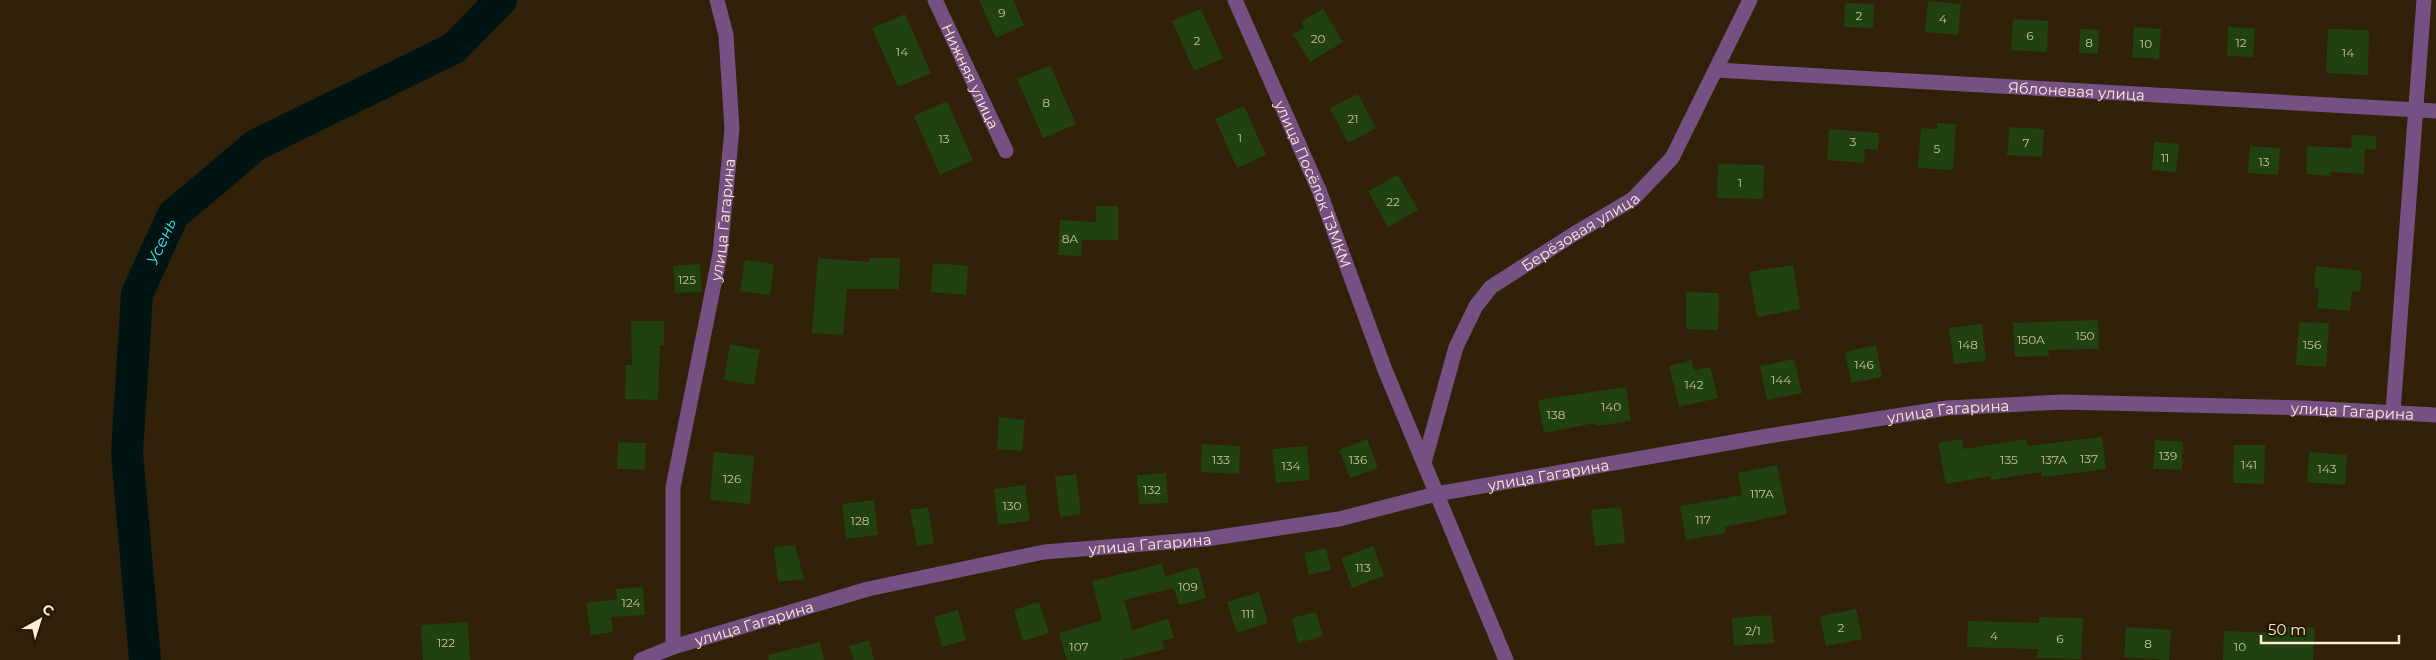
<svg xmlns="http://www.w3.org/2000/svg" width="2436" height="660" font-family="Montserrat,sans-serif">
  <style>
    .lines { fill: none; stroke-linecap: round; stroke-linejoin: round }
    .river { stroke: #011414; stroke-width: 32 }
    .building { fill: #224111 }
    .street { stroke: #755083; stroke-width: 15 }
    .labels { text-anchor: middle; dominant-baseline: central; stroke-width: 4; stroke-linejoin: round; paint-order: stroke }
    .number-label { font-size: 12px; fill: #c7c1a3 }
    .street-label { font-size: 15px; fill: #feecd4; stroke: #261701 }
    .water-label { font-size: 16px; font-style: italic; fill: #3ceaec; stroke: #261701 }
  </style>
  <rect width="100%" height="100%" fill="#302108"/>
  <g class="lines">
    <path class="river" id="s1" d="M 145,660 L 127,453 L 137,294 L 173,215 L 256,145 L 454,48 L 501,0"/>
  </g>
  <g class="building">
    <path d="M 979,0 L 1013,0 L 1024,25 L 996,38 Z"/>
    <path d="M 1928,1 L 1961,4 L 1958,35 L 1925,32 Z"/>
    <path d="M 1845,3 L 1874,4 L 1873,28 L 1844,27 Z"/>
    <path d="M 1201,9 L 1223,58 L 1194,71 L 1172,21 Z"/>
    <path d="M 1323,9 L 1343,42 L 1310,62 L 1293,34 L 1304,28 L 1301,22 Z"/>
    <path d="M 905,14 L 931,73 L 898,87 L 872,28 Z"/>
    <path d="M 2013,19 L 2048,21 L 2047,52 L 2011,50 Z"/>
    <path d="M 2134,27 L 2161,29 L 2159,59 L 2132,57 Z"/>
    <path d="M 2228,27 L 2255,28 L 2253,57 L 2227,56 Z"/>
    <path d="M 2080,29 L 2099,30 L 2098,54 L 2079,53 Z"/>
    <path d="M 2328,29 L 2369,30 L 2368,75 L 2326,73 Z"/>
    <path d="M 1050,65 L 1076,124 L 1043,138 L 1017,79 Z"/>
    <path d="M 1358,94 L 1376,128 L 1348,143 L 1330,108 Z"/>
    <path d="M 947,101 L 973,160 L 940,175 L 914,116 Z"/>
    <path d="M 1244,106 L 1266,155 L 1237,168 L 1215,119 Z"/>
    <path d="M 1937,123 L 1956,124 L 1953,170 L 1918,168 L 1921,128 L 1937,129 Z"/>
    <path d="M 2010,127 L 2044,129 L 2042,157 L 2007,155 Z"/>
    <path d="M 1829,129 L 1879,133 L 1878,150 L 1865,149 L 1864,163 L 1827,160 Z"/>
    <path d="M 2352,135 L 2376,136 L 2376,150 L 2365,149 L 2364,174 L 2331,172 L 2331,176 L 2306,174 L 2307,146 L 2351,148 Z"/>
    <path d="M 2154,142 L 2179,144 L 2176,172 L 2152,170 Z"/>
    <path d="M 2250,146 L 2280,148 L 2278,175 L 2248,173 Z"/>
    <path d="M 1718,164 L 1764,165 L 1763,199 L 1717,198 Z"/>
    <path d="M 1398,175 L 1418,210 L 1388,227 L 1368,191 Z"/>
    <path d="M 1096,206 L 1118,206 L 1118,240 L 1082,240 L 1081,256 L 1058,255 L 1060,220 L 1096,222 Z"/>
    <path d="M 818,258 L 869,262 L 869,258 L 900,258 L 899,289 L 847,289 L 843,335 L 812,333 Z"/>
    <path d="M 745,260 L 774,264 L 770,295 L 740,291 Z"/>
    <path d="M 933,263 L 968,266 L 966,295 L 931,292 Z"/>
    <path d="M 700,264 L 702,292 L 675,293 L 673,266 Z"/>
    <path d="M 1793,265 L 1800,309 L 1757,317 L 1749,272 Z"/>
    <path d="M 2316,266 L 2362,271 L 2360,292 L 2352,291 L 2350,311 L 2317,308 L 2319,288 L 2314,287 Z"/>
    <path d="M 1686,292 L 1719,293 L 1718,330 L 1686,329 Z"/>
    <path d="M 2098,320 L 2099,349 L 2048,350 L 2049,356 L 2015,357 L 2013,323 Z"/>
    <path d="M 631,321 L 664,321 L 664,345 L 660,345 L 658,400 L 625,399 L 626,365 L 632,365 Z"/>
    <path d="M 2299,322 L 2329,323 L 2326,367 L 2296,365 Z"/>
    <path d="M 1982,324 L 1986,361 L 1954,364 L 1949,328 Z"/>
    <path d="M 730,344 L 760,350 L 754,385 L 724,380 Z"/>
    <path d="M 1876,345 L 1882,377 L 1851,383 L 1845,352 Z"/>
    <path d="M 1794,359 L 1802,393 L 1767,400 L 1760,366 Z"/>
    <path d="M 1692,360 L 1694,370 L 1710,367 L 1718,398 L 1679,407 L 1669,366 Z"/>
    <path d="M 1626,387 L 1631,421 L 1596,426 L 1595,423 L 1544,433 L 1538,400 Z"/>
    <path d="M 999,417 L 1025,420 L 1022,451 L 997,449 Z"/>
    <path d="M 2102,437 L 2106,469 L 2042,477 L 2041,472 L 1991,480 L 1991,476 L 1946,484 L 1938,443 L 1962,439 L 1964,449 L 2026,439 L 2028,446 Z"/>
    <path d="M 1367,439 L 1378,468 L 1350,478 L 1339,450 Z"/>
    <path d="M 2155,440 L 2183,442 L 2182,470 L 2153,469 Z"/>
    <path d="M 618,442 L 646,443 L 645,470 L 617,469 Z"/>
    <path d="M 1202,444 L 1240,446 L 1239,474 L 1201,472 Z"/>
    <path d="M 2234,445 L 2265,445 L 2264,484 L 2233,483 Z"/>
    <path d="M 1307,446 L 1310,480 L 1276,483 L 1272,449 Z"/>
    <path d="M 714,452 L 754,456 L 750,504 L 710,500 Z"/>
    <path d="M 2309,452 L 2347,455 L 2345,485 L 2307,482 Z"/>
    <path d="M 1777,465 L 1787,514 L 1725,527 L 1726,533 L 1686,540 L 1680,506 L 1742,495 L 1738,473 Z"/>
    <path d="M 1166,473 L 1168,503 L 1139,504 L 1137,475 Z"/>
    <path d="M 1076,474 L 1081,514 L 1060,517 L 1055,477 Z"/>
    <path d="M 1025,485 L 1030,521 L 998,525 L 994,489 Z"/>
    <path d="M 874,500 L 878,535 L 846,539 L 842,504 Z"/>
    <path d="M 928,507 L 934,543 L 917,546 L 910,510 Z"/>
    <path d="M 1621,507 L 1625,543 L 1595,546 L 1591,510 Z"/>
    <path d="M 795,545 L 804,579 L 778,582 L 774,547 Z"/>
    <path d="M 1373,546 L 1384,576 L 1352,588 L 1341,558 Z"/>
    <path d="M 1326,548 L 1331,570 L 1309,575 L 1304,553 Z"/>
    <path d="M 1162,564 L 1165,576 L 1198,567 L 1206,598 L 1179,605 L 1174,588 L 1124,600 L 1132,630 L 1168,619 L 1174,638 L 1162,641 L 1165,649 L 1121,660 L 1067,660 L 1059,633 L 1102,620 L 1092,581 Z"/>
    <path d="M 643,587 L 645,615 L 611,617 L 613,632 L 591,635 L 586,603 L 617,599 L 616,589 Z"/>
    <path d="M 1259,592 L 1268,623 L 1237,633 L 1227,602 Z"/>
    <path d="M 1039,602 L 1049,633 L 1023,641 L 1014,610 Z"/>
    <path d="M 1856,609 L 1862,639 L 1826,646 L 1820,616 Z"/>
    <path d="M 958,610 L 966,640 L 942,647 L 934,617 Z"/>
    <path d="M 1316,612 L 1323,636 L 1298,643 L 1292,618 Z"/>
    <path d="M 1771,615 L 1774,643 L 1734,646 L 1732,618 Z"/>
    <path d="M 2039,617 L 2083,618 L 2081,659 L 2037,658 L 2038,649 L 1967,647 L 1968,621 L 2039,623 Z"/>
    <path d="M 468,622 L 470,660 L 423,660 L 421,625 Z"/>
    <path d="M 2278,626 L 2315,628 L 2313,660 L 2223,660 L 2224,631 L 2278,633 Z"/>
    <path d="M 2126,627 L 2171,630 L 2169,660 L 2124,657 Z"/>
    <path d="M 869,640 L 874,660 L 854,660 L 849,646 Z"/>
    <path d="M 820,642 L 824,660 L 769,660 L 768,655 Z"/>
  </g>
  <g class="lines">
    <g class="street">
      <path id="s2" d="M 935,0 L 1006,151"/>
      <path id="s3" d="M 1235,0 L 1319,190 L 1385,370 L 1506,660"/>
      <path id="s4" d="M 1716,70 L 2436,111"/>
      <path d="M 2393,412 L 2424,0"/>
      <path id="s5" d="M 1424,463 L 1456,347 L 1476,306 L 1491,287 L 1574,234 L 1633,199 L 1672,158 L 1750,0"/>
      <path id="s6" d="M 673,647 L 673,487 L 720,254 L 732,129 L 726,35 L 717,0"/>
      <path id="s7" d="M 641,660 L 673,647 L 868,589 L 1044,552 L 1206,539 L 1339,519 L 1436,494 L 1768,436 L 1947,408 L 2063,402 L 2306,408 L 2436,415"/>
    </g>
  </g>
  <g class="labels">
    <g class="number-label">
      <text x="1002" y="12">9</text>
      <text x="1859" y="15">2</text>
      <text x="1943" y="18">4</text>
      <text x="2030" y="35">6</text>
      <text x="1318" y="38">20</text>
      <text x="1197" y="40">2</text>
      <text x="2089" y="42">8</text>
      <text x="2241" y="42">12</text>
      <text x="2146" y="43">10</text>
      <text x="902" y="51">14</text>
      <text x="2348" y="52">14</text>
      <text x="1046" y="102">8</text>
      <text x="1353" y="118">21</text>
      <text x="1240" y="137">1</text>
      <text x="944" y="138">13</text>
      <text x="1853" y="141">3</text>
      <text x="2026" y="142">7</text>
      <text x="1937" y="148">5</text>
      <text x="2165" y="157">11</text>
      <text x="2264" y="161">13</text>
      <text x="1740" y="182">1</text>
      <text x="1393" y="201">22</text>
      <text x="1070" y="238">8А</text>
      <text x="687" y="279">125</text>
      <text x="2085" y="335">150</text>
      <text x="2031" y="339">150А</text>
      <text x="1968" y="344">148</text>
      <text x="2312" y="344">156</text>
      <text x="1864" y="364">146</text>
      <text x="1781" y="379">144</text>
      <text x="1694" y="384">142</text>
      <text x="1611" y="406">140</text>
      <text x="1556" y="414">138</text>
      <text x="2168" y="455">139</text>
      <text x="2089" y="458">137</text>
      <text x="1221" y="459">133</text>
      <text x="1358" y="459">136</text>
      <text x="2009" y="459">135</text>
      <text x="2054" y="459">137А</text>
      <text x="2249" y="464">141</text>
      <text x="1291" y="465">134</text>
      <text x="2327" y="468">143</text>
      <text x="732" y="478">126</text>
      <text x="1152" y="489">132</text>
      <text x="1762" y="493">117А</text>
      <text x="1012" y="505">130</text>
      <text x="1703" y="519">117</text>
      <text x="860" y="520">128</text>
      <text x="1363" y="567">113</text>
      <text x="1188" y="586">109</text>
      <text x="631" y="602">124</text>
      <text x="1248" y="613">111</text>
      <text x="1841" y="627">2</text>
      <text x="1753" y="630">2/1</text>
      <text x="1994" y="635">4</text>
      <text x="2060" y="638">6</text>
      <text x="446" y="642">122</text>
      <text x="2148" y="643">8</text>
      <text x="1079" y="646">107</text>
      <text x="2240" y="646">10</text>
    </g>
    <g class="street-label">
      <text stroke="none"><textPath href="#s2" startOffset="84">Нижняя улица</textPath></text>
      <text stroke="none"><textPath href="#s4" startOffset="361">Яблоневая улица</textPath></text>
      <text stroke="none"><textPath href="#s3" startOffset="200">улица Посёлок ТЗМКМ</textPath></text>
      <text stroke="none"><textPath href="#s6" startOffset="432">улица Гагарина</textPath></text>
      <text stroke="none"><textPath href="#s5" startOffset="295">Берёзовая улица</textPath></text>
      <text stroke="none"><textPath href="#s7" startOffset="1739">улица Гагарина</textPath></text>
      <text stroke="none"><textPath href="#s7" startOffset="1334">улица Гагарина</textPath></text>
      <text stroke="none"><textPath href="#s7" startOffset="929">улица Гагарина</textPath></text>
      <text stroke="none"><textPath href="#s7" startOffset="524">улица Гагарина</textPath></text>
      <text stroke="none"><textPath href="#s7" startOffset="119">улица Гагарина</textPath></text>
    </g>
    <g class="water-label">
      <text stroke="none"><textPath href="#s1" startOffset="425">Усень</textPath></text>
    </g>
  </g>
  <g transform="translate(40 620) rotate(39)" stroke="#261701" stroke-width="4" paint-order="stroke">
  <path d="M0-4L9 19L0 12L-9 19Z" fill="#feecd4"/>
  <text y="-8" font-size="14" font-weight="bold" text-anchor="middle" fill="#feecd4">С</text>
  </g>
  <path d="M2261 635v8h138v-8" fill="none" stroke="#feecd4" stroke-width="2.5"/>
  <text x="2268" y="635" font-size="15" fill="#feecd4" stroke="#261701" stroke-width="4" paint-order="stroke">50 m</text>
</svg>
